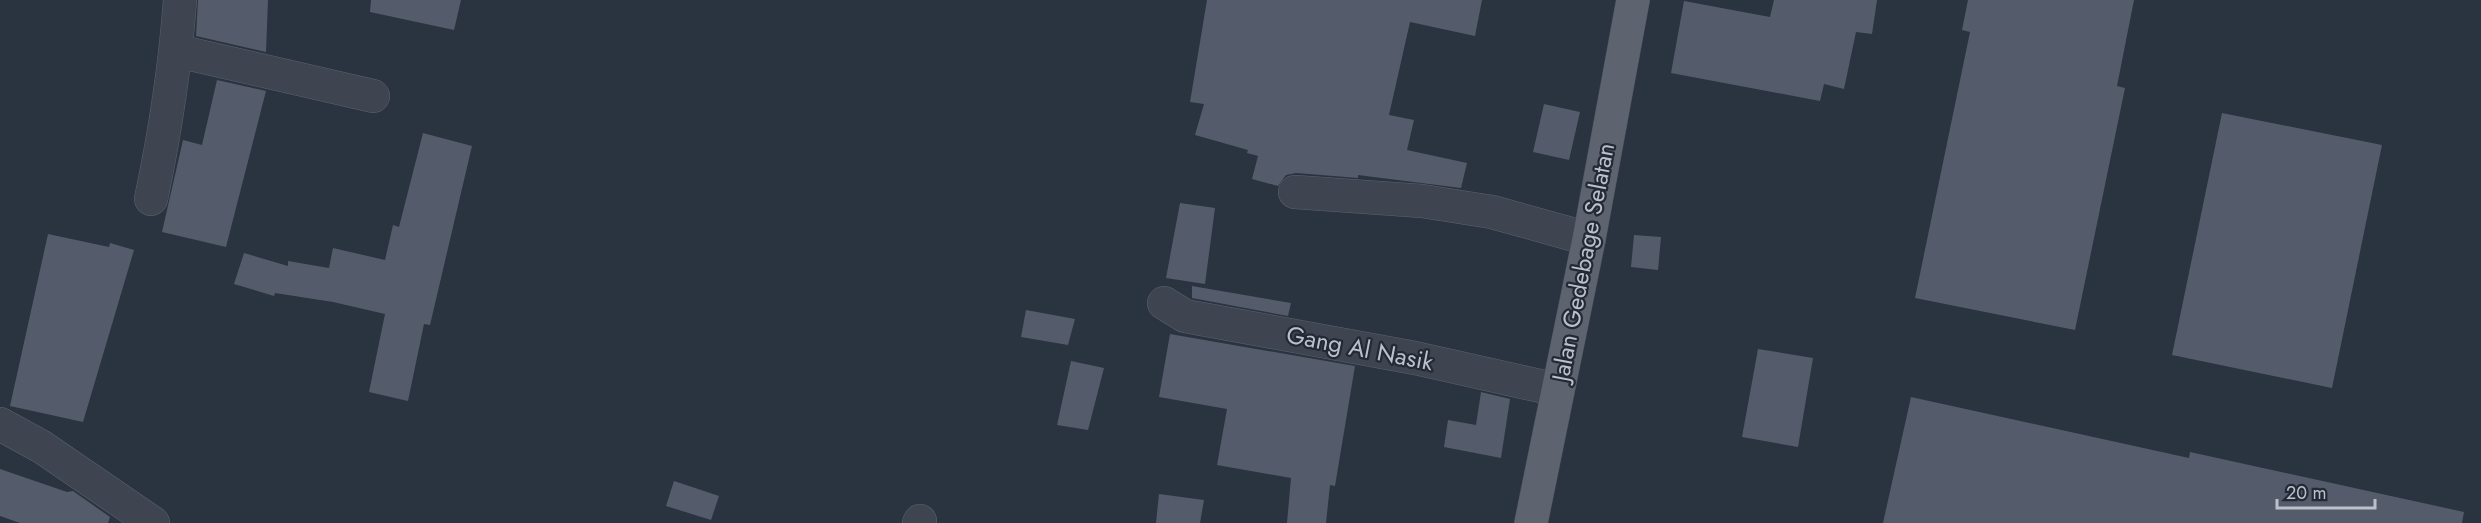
<svg xmlns="http://www.w3.org/2000/svg" width="2481" height="523" font-family="Jost,sans-serif">
  <style>
    .building { fill: #545c6b }
    .lines { fill: none; stroke-linecap: round; stroke-linejoin: round }
    .minor-casing { stroke: #5c636e; stroke-width: 34 }
    .major-casing { stroke: #484e5a; stroke-width: 34 }
    .minor { stroke: #3e4550; stroke-width: 33 }
    .major { stroke: #5d6470; stroke-width: 33 }
    .labels { text-anchor: middle; dominant-baseline: central; stroke-width: 4.5; stroke-linejoin: round; paint-order: stroke }
    .street-label { font-size: 24px; fill: #bbc1ca; stroke: #232a36 }
  </style>
  <rect width="100%" height="100%" fill="#2a3340"/>
  <g class="building">
    <path d="M 198,0 L 268,0 L 266,52 L 196,36 Z"/>
    <path d="M 371,0 L 461,0 L 454,30 L 370,12 Z"/>
    <path d="M 1207,0 L 1482,0 L 1475,36 L 1410,22 L 1389,115 L 1414,120 L 1407,150 L 1467,163 L 1461,188 L 1358,175 L 1358,178 L 1296,173 L 1286,175 L 1278,186 L 1252,179 L 1258,156 L 1247,153 L 1248,150 L 1195,135 L 1204,104 L 1190,102 Z"/>
    <path d="M 1774,0 L 1877,0 L 1872,34 L 1856,32 L 1844,89 L 1824,84 L 1820,101 L 1671,73 L 1684,1 L 1770,17 Z"/>
    <path d="M 1968,0 L 2134,0 L 2117,86 L 2125,88 L 2075,330 L 1915,298 L 1970,32 L 1962,30 Z"/>
    <path d="M 217,80 L 266,91 L 226,247 L 162,232 L 183,140 L 202,145 Z"/>
    <path d="M 1544,104 L 1580,112 L 1569,160 L 1533,152 Z"/>
    <path d="M 2222,113 L 2382,145 L 2332,388 L 2172,355 Z"/>
    <path d="M 423,133 L 472,146 L 430,325 L 424,324 L 408,401 L 369,392 L 385,314 L 333,302 L 275,293 L 274,296 L 234,284 L 244,253 L 288,266 L 288,261 L 329,268 L 333,248 L 385,260 L 393,225 L 399,227 Z"/>
    <path d="M 1180,203 L 1215,208 L 1205,284 L 1166,278 Z"/>
    <path d="M 48,234 L 109,247 L 110,243 L 134,250 L 83,422 L 10,406 Z"/>
    <path d="M 1634,235 L 1661,237 L 1658,270 L 1631,267 Z"/>
    <path d="M 1192,286 L 1291,303 L 1288,316 L 1192,298 Z"/>
    <path d="M 1026,310 L 1075,319 L 1068,345 L 1021,337 Z"/>
    <path d="M 1170,334 L 1355,366 L 1335,486 L 1330,485 L 1326,523 L 1287,523 L 1291,478 L 1217,465 L 1227,409 L 1159,397 Z"/>
    <path d="M 1758,349 L 1813,358 L 1798,447 L 1742,437 Z"/>
    <path d="M 1071,361 L 1104,368 L 1088,430 L 1057,425 Z"/>
    <path d="M 1481,392 L 1510,399 L 1501,458 L 1444,447 L 1448,420 L 1476,425 Z"/>
    <path d="M 1911,397 L 2189,458 L 2190,452 L 2464,512 L 2462,523 L 1883,523 Z"/>
    <path d="M 0,469 L 67,492 L 73,491 L 110,517 L 108,523 L 20,523 L 0,516 Z"/>
    <path d="M 674,481 L 719,496 L 711,520 L 666,506 Z"/>
    <path d="M 1159,494 L 1204,500 L 1200,523 L 1156,523 Z"/>
  </g>
  <g class="lines">
    <g class="minor-casing">
      <g id="minor">
        <path d="M 177,51 L 373,96"/>
        <path d="M 1295,192 L 1422,201 L 1492,212 L 1589,239"/>
        <path d="M 151,199 C 165,133 175,67 180,0"/>
        <path d="M 1164,303 L 1185,316 L 1415,358 L 1558,390"/>
        <path d="M 0,424 L 42,447 L 153,523"/>
        <path d="M 919,523 L 920,521"/>
      </g>
    </g>
    <g class="major-casing">
      <path id="major" d="M 1531,523 L 1589,239 L 1633,0"/>
    </g>
    <use href="#minor" class="minor"/>
    <use href="#major" class="major"/>
  </g>
  <g class="labels">
    <g class="street-label">
      <text transform="translate(1583 262) rotate(-79)">Jalan Gedebage Selatan</text>
      <text transform="translate(1360 348) rotate(11)">Gang Al Nasik</text>
    </g>
  </g>
  <path d="M2277 499v9h98v-9" fill="none" stroke="#bbc1ca" stroke-width="3"/>
  <text x="2286" y="499" font-size="18" fill="#bbc1ca" stroke="#232a36" stroke-width="4.5" paint-order="stroke">20 m</text>
</svg>
